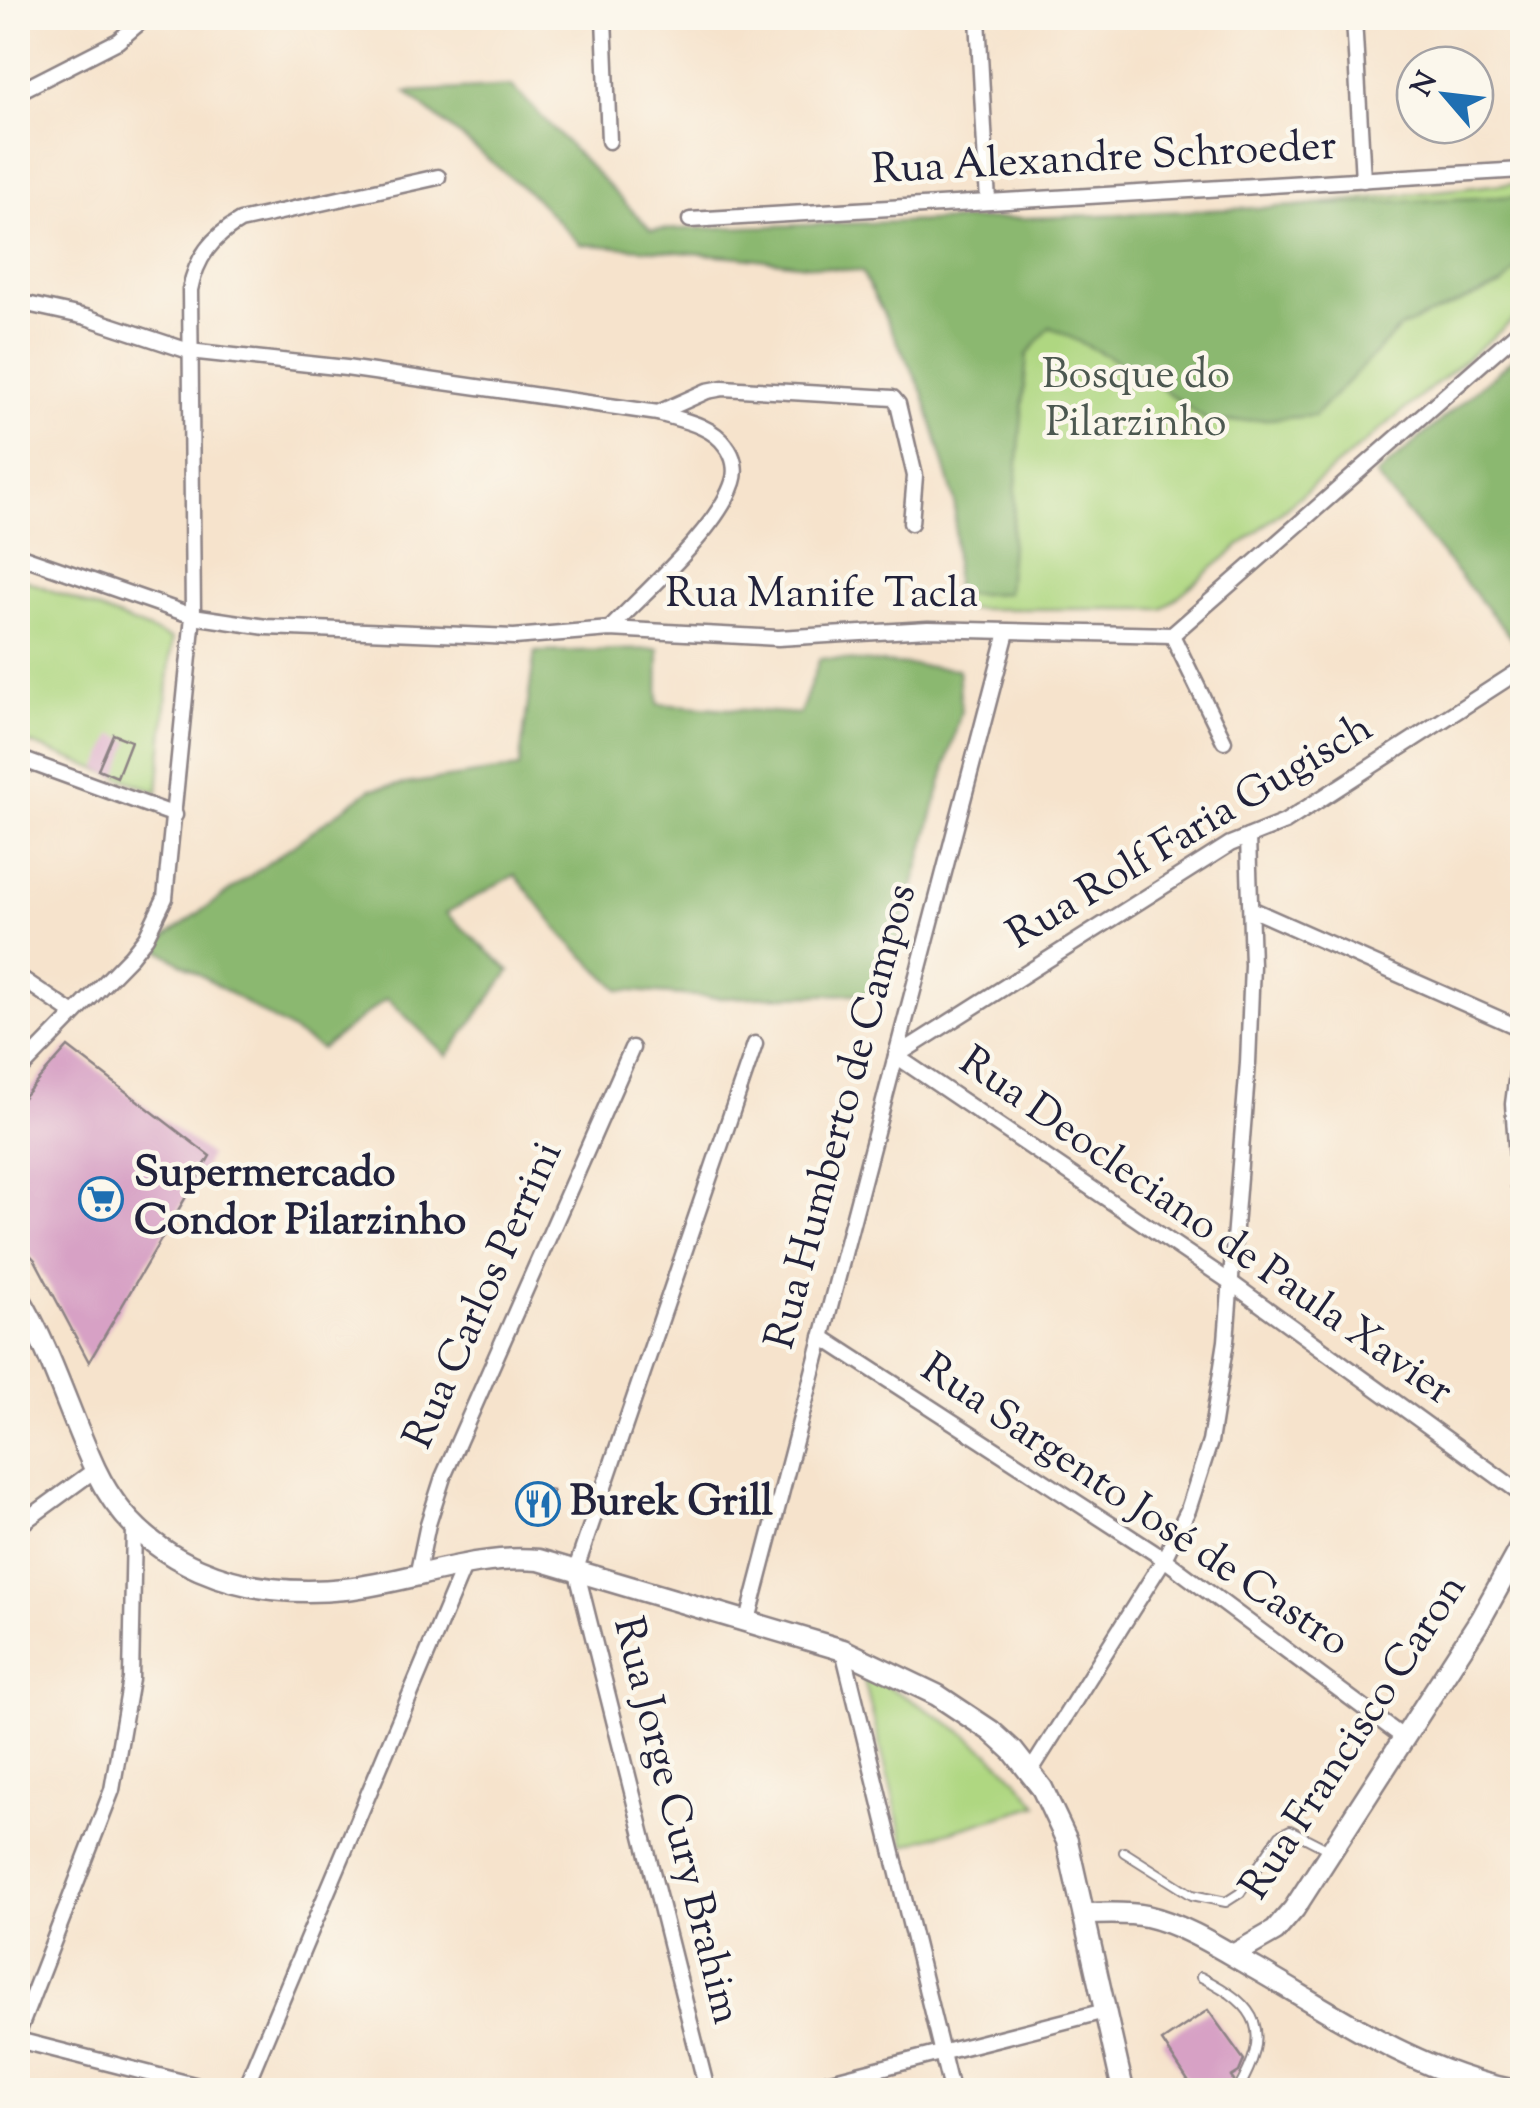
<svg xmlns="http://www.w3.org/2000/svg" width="1540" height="2108" font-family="'Sorts Mill Goudy',serif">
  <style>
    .green { fill: #afd781; stroke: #687c5e; stroke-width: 2.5 }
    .forest { fill: #8bb86f; stroke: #566d55; stroke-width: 2.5 }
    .building { fill: #d7a1c5 }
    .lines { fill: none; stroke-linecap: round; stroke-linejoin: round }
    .lane-casing { stroke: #8c8284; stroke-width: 12 }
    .street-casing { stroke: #8c8284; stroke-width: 19 }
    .secondary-casing { stroke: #8c8284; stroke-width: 25 }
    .lane { stroke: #fff; stroke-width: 8 }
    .street { stroke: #fff; stroke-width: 14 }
    .secondary { stroke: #fff; stroke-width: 20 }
    .labels { text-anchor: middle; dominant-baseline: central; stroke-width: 9; stroke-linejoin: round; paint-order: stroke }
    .street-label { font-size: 42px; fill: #22223b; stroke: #fbf7ec }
    .park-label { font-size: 42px; fill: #4c5850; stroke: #fbf7ec }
    .poi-label { font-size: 42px; font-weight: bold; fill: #22223b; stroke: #fbf7ec; text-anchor: start }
  </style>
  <rect width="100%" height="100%" fill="#fbf7ec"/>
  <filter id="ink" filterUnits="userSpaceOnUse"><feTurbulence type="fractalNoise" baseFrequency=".01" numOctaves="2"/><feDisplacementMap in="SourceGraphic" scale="20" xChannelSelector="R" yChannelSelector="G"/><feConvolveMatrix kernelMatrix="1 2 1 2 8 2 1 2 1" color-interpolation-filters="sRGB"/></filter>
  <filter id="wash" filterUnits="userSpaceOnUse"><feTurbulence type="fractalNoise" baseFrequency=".0048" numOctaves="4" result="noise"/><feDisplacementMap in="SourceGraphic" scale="40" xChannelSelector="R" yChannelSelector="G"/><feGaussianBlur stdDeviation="2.25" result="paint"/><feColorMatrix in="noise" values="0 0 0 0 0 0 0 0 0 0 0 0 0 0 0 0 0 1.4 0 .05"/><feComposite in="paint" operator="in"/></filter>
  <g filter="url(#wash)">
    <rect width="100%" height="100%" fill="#f6e3cc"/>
    <g class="green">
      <path d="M 1522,182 L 1522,313 L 1163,609 L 959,609 L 959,226 L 1067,230 Z"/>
      <path d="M 18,577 L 172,639 L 158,792 L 18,739 Z"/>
      <path d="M 862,1672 C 931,1711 989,1740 1038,1805 L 905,1845 Z"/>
    </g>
    <g class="forest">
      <path d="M 512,86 L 651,230 L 1056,217 L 1522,196 L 1522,265 L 1502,285 L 1401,327 L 1314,416 L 1210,423 L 1139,372 L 1050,327 L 1027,355 L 1007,593 L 955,595 L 955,502 L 923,392 L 862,272 L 742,257 L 580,244 L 533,196 L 406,92 Z"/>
      <path d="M 1522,351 L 1522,650 L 1376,476 Z"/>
      <path d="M 659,649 L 658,704 L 800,714 L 820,658 L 958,669 L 961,711 L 884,993 L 721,998 L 620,990 L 566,939 L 515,875 L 446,913 L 510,971 L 447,1056 L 387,998 L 321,1049 L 153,946 L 371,789 L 519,768 L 535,652 Z"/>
    </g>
    <g id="blocks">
      <g class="building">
        <path d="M 113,734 L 131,741 L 117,777 L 98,769 Z"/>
        <path d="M 68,1047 L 210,1156 L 89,1362 L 35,1260 L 18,1242 L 18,1103 Z"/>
        <path d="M 533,1487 L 553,1490 L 543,1522 L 525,1518 Z"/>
        <path d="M 1208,2010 L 1244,2060 L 1239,2072 L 1231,2077 L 1234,2081 L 1231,2090 L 1194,2090 L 1162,2041 Z"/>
      </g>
    </g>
  </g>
  <g filter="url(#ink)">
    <use href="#blocks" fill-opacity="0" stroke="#8c8284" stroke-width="2.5"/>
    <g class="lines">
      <g class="lane-casing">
        <g id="lane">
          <path d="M 1124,1852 L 1192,1895 L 1226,1902 L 1240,1893 L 1280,1835 L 1290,1830 L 1327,1849"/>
          <path d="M 1201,1977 C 1261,2007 1271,2032 1238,2090"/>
        </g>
      </g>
      <g class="street-casing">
        <g id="street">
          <path d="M 604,18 L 609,141"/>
          <path d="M 978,18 L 988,202"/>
          <path d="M 1354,18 L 1363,180"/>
          <path d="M 18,92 L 118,41 L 145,18"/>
          <path d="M 690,220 L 1522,170"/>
          <path d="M 18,302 L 86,317 L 189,351 L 346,368 L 658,413 L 707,391 L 723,388 L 893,398 L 898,404 L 915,476 L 911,523"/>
          <path d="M 18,555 L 193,616 L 266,627 L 514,637 L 610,629 L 778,638 L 928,629 L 1172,635 L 1522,328"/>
          <path d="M 610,629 C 645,592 718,529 733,482 C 737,470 734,456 726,446 C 712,425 681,420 658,413"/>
          <path d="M 1172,635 L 1224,741"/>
          <path d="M 1522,669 L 1285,822 L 1230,844 L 896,1056 L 1230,1282 L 1522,1494"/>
          <path d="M 18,758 L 175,815"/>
          <path d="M 1251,909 L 1522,1029"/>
          <path d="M 18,976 L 74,1014"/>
          <path d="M 18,1072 L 131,956 L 146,937 L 165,898 L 193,616 L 190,290 C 196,258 212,237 240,221 L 438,177"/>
          <path d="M 822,1337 L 1164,1559 L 1404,1738"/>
          <path d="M 18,1537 L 21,1524 L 96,1469"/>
          <path d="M 417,1576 L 428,1524 L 443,1477 L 632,1048"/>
          <path d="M 748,1620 L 1007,632"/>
          <path d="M 843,1650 L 951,2090"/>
          <path d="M 1030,1772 L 1164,1559 L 1188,1510 L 1210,1442 L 1226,1341 L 1248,1063 L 1252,965 L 1248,837"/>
          <path d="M 18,2033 L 112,1790 L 131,1679 L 134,1527"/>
          <path d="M 18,2040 L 214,2090"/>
          <path d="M 244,2090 L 465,1564"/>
          <path d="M 707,2090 L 576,1569 L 755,1044"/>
          <path d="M 795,2090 L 1105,2011"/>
        </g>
      </g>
      <g class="secondary-casing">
        <g id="secondary">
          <path d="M 1522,1058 L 1516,1104 L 1522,1186"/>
          <path d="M 18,1296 C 51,1350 68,1411 95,1469 C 141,1566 244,1600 345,1589 C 411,1582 472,1554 539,1560 L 843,1650 L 937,1695 L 991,1731 L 1013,1751 L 1042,1788 L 1067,1841 L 1123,2090"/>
          <path d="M 1084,1914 C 1104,1914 1126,1912 1146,1916 C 1183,1924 1223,1950 1256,1969 C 1338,2016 1417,2072 1511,2090"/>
          <path d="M 1233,1955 L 1275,1931 L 1294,1909 L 1480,1620 L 1522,1544"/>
        </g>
      </g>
      <use href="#lane" class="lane"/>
      <use href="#street" class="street"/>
      <use href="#secondary" class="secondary"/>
    </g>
  </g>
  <defs>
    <g id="supermarket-ring" transform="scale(2.25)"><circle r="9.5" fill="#fbf7ec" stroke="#1f6fb2" stroke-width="1.5"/><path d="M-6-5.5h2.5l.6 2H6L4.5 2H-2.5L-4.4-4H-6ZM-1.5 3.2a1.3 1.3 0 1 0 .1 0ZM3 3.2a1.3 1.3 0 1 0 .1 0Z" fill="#1f6fb2"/></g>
    <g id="restaurant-ring" transform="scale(2.25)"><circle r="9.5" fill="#fbf7ec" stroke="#1f6fb2" stroke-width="1.5"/><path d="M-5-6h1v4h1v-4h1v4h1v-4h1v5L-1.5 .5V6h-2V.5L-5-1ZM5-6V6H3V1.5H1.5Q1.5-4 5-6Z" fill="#1f6fb2"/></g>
  </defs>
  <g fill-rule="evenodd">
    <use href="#supermarket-ring" x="101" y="1199"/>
    <use href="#restaurant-ring" x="538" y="1504"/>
  </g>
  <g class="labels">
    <g class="street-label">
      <text transform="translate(1104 160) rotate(-3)">Rua Alexandre Schroeder</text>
      <text x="822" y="596">Rua Manife Tacla</text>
      <text transform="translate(1191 833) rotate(-31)">Rua Rolf Faria Gugisch</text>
      <text transform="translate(843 1117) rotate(-75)">Rua Humberto de Campos</text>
      <text transform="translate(1205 1228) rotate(35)">Rua Deocleciano de Paula Xavier</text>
      <text transform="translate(485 1296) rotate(-66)">Rua Carlos Perrini</text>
      <text transform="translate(1134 1507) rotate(34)">Rua Sargento José de Castro</text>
      <text transform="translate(1355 1738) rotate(-57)">Rua Francisco Caron</text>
      <text transform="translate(675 1821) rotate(76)">Rua Jorge Cury Brahim</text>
    </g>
    <g class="park-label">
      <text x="1136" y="377">Bosque do<tspan x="1136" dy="48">Pilarzinho</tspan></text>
    </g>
    <g class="poi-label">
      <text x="134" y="1175">Supermercado<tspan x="134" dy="48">Condor Pilarzinho</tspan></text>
      <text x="570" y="1504">Burek Grill</text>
    </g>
  </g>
  <rect width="1540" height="2108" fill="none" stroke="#fbf7ec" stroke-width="60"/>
  <g transform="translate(1445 95) rotate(298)"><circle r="48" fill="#fbf7ec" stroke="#a4a2a5" stroke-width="2.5"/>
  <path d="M0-8L18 38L0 25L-18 38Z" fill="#1f6fb2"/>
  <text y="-15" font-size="28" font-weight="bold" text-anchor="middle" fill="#22223b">N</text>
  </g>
</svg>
